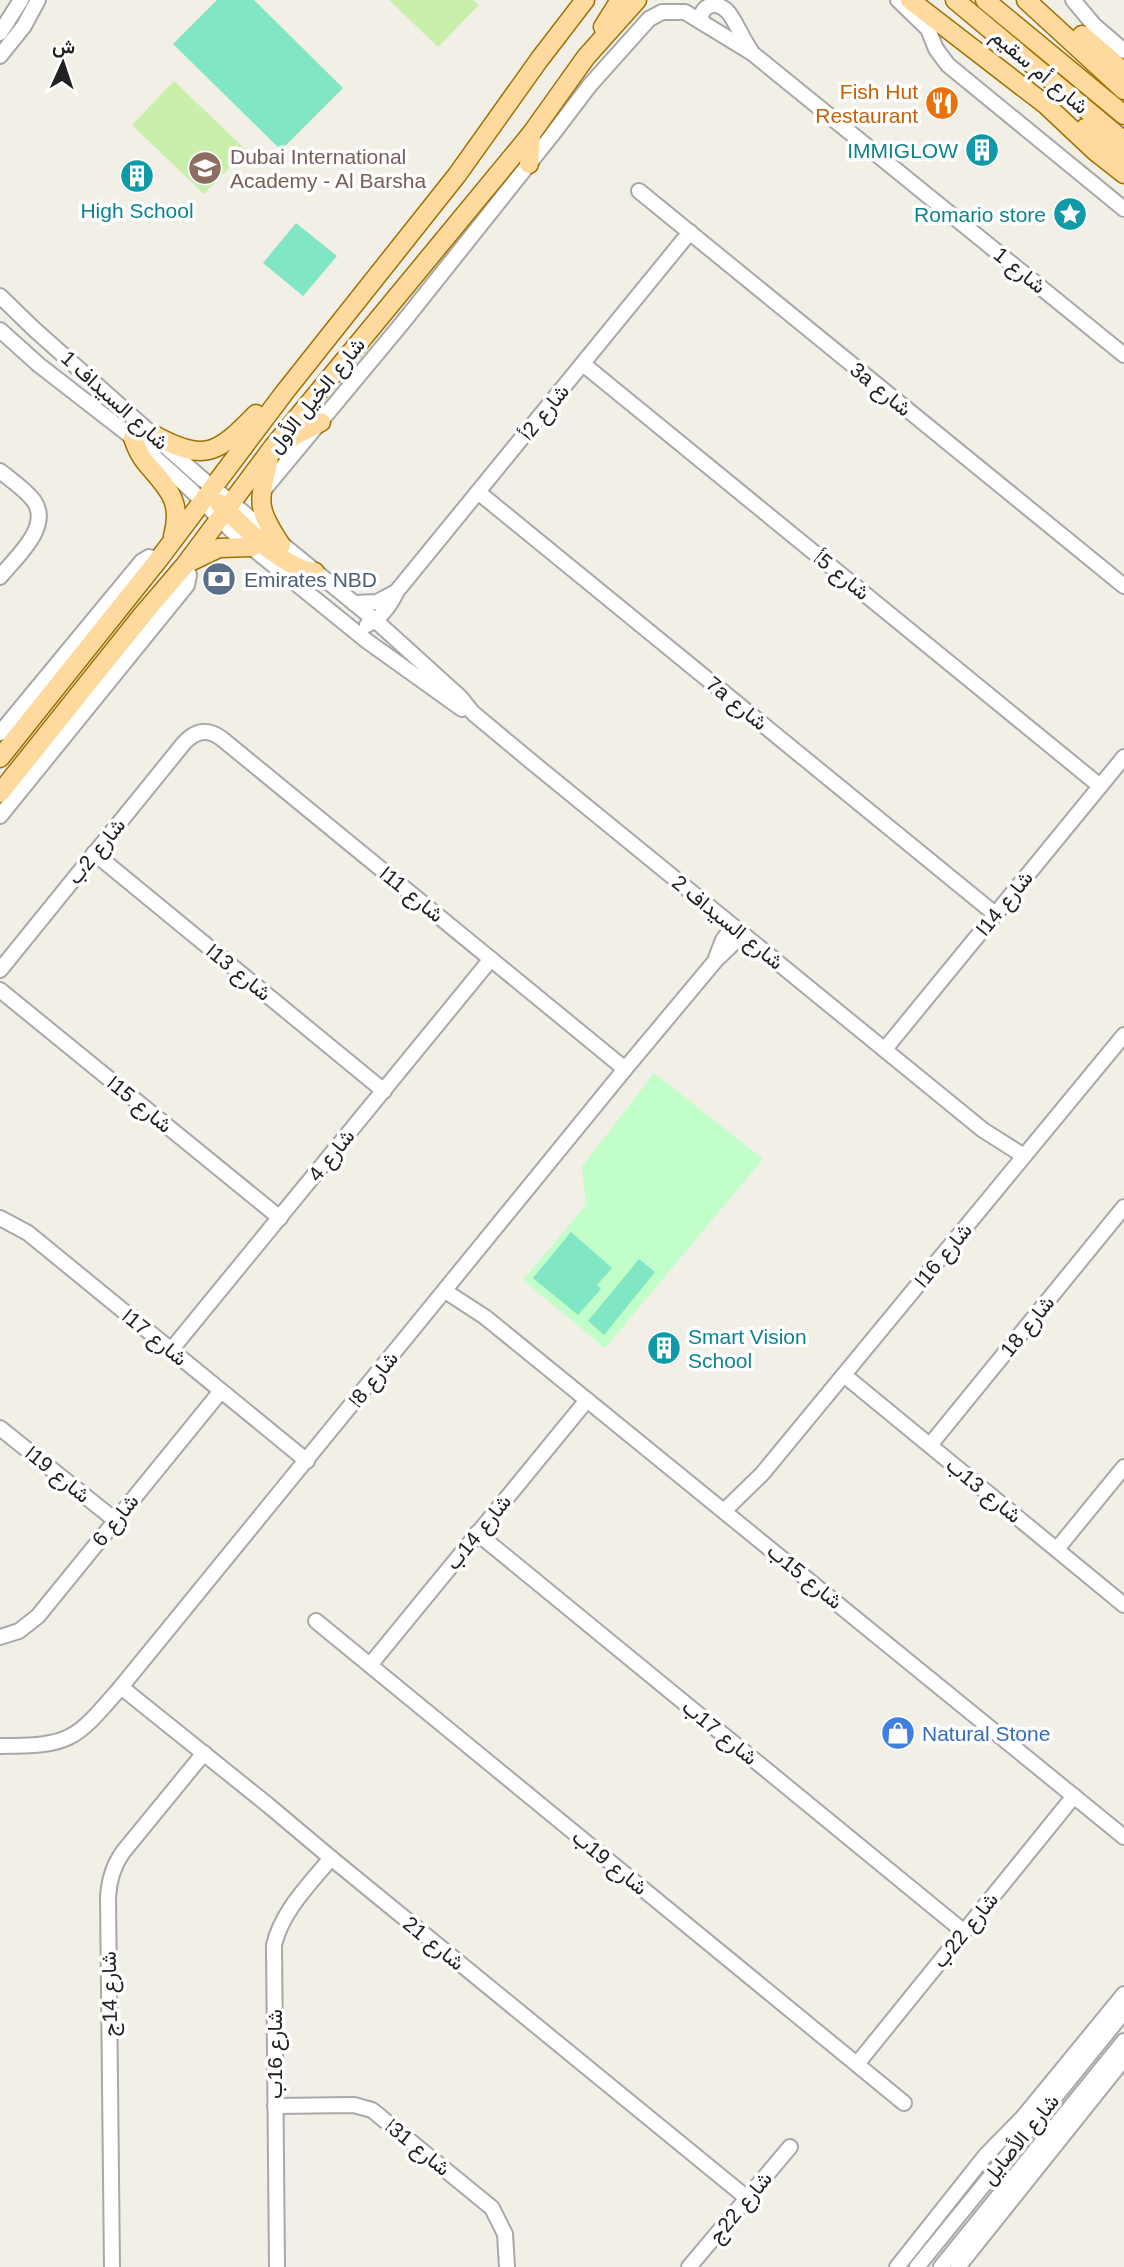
<svg xmlns="http://www.w3.org/2000/svg" width="1124" height="2267" font-family="Helvetica,Vazirmatn,sans-serif">
  <style>
    .grass { fill: #c9efaa }
    .park { fill: #c2feca }
    .pitch { fill: #80e6c3 }
    .lines { fill: none; stroke-linecap: round; stroke-linejoin: round }
    .minor-casing { stroke: #a8a8a8; stroke-width: 18 }
    .major-casing { stroke: #9e7100; stroke-width: 21 }
    .minor { stroke: #fff; stroke-width: 14 }
    .major { stroke: #ffda9f; stroke-width: 18 }
    .labels { text-anchor: middle; dominant-baseline: central; stroke-width: 7; stroke-linejoin: round; paint-order: stroke }
    .street-label { font-size: 21px; fill: #212121; stroke: #fff }
    .food-label { font-size: 21px; fill: #c56008; stroke: #fff; text-anchor: end }
    .culture-label { font-size: 21px; fill: #0d838f; stroke: #fff; text-anchor: end }
    .education-label { font-size: 21px; fill: #785e54; stroke: #fff; text-anchor: start }
    .service-label { font-size: 21px; fill: #4e5e75; stroke: #fff; text-anchor: start }
    .shop-label { font-size: 21px; fill: #366cbe; stroke: #fff; text-anchor: start }
  </style>
  <rect width="100%" height="100%" fill="#f2efe7"/>
  <g class="grass">
    <path d="M 389,0 L 473,0 L 479,5 L 438,47 Z"/>
    <path d="M 174,81 L 246,150 L 204,194 L 132,125 Z"/>
  </g>
  <path class="park" d="M 654,1073 L 763,1159 L 605,1348 L 523,1280 L 586,1205 L 582,1167 Z"/>
  <g class="pitch">
    <path d="M 217,0 L 254,0 L 343,88 L 281,150 L 173,44 Z"/>
    <path d="M 296,223 L 337,256 L 303,296 L 263,263 Z"/>
    <path d="M 571,1232 L 612,1268 L 597,1285 L 601,1289 L 578,1315 L 533,1278 Z"/>
    <path d="M 639,1259 L 655,1272 L 604,1335 L 588,1321 Z"/>
  </g>
  <g class="lines">
    <g class="minor-casing">
      <g id="minor">
        <path d="M 898,0 L 928,29 L 936,49 L 948,65 L 1124,209"/>
        <path d="M 1073,0 L 1094,25 L 1124,51"/>
        <path d="M 701,21 C 700,5 716,0 727,11 C 734,17 742,39 750,49"/>
        <path d="M 0,33 L 21,0"/>
        <path d="M 0,56 L 24,26 L 38,0"/>
        <path d="M 639,191 L 1124,586"/>
        <path d="M 0,296 L 34,329 L 200,477 L 376,621 L 461,698 L 473,713 L 527,758 L 983,1130 L 1024,1156"/>
        <path d="M 0,330 L 39,365 L 133,438 L 190,489 L 235,534 L 367,641 L 462,709"/>
        <path d="M 583,364 L 1100,786"/>
        <path d="M 0,471 C 11,480 25,489 34,501 C 52,527 15,558 0,577"/>
        <path d="M 262,492 L 404,321 L 552,135 L 590,85 L 649,19 L 662,12 L 685,12 L 752,53 L 1124,355"/>
        <path d="M 478,492 L 995,914"/>
        <path d="M 354,603 L 377,602 L 396,592"/>
        <path d="M 367,625 C 381,618 390,606 397,591 L 690,232"/>
        <path d="M 0,733 L 142,561 L 149,557 L 159,559"/>
        <path d="M 0,816 L 187,585 L 189,575 L 185,565"/>
        <path d="M 94,853 L 384,1091"/>
        <path d="M 716,958 L 723,940 L 733,926"/>
        <path d="M 0,970 L 184,743 C 195,731 207,728 221,738 L 625,1069"/>
        <path d="M 0,990 L 280,1218"/>
        <path d="M 885,1049 L 1124,757"/>
        <path d="M 0,1218 L 28,1233 L 307,1461"/>
        <path d="M 445,1291 L 485,1317 L 1124,1837"/>
        <path d="M 171,1350 L 491,959"/>
        <path d="M 844,1375 L 1124,1605"/>
        <path d="M 0,1428 L 115,1520"/>
        <path d="M 930,1445 L 1124,1207"/>
        <path d="M 725,1510 L 762,1474 L 1124,1035"/>
        <path d="M 477,1533 L 963,1931"/>
        <path d="M 1057,1549 L 1124,1467"/>
        <path d="M 316,1621 L 904,2103"/>
        <path d="M 0,1637 L 19,1631 L 38,1616 L 221,1391"/>
        <path d="M 370,1665 L 587,1400"/>
        <path d="M 121,1687 L 268,1805 L 331,1858 L 747,2198"/>
        <path d="M 0,1746 C 72,1746 75,1740 121,1687 L 625,1069 L 716,960 L 743,934"/>
        <path d="M 857,2064 L 1074,1796"/>
        <path d="M 275,2106 L 354,2105 L 372,2110 L 492,2208 L 505,2234 L 507,2267"/>
        <path d="M 112,2267 L 108,1897 C 109,1880 113,1866 123,1852 L 204,1753"/>
        <path d="M 277,2267 L 274,1945 C 282,1911 309,1885 331,1858"/>
        <path d="M 689,2267 L 790,2147"/>
        <path d="M 897,2267 L 985,2156 L 1024,2116 L 1124,1994"/>
        <path d="M 917,2267 L 1124,2012"/>
        <path d="M 941,2267 L 1124,2041"/>
        <path d="M 958,2267 L 1124,2059"/>
      </g>
    </g>
    <g class="major-casing">
      <g id="major">
        <path d="M 910,0 L 1046,105 L 1096,152 L 1124,174"/>
        <path d="M 955,0 L 1124,141"/>
        <path d="M 985,0 L 1124,115"/>
        <path d="M 1026,0 L 1124,90"/>
        <path d="M 603,27 L 620,0"/>
        <path d="M 1082,35 L 1124,72"/>
        <path d="M 1085,128 L 1124,157"/>
        <path d="M 529,164 L 531,134"/>
        <path d="M 154,435 C 206,463 218,453 256,414"/>
        <path d="M 133,438 C 136,447 140,456 146,463 C 167,488 183,500 173,536"/>
        <path d="M 279,444 L 321,422"/>
        <path d="M 269,457 C 260,503 254,504 281,545"/>
        <path d="M 219,503 C 244,526 281,568 315,572"/>
        <path d="M 190,562 L 219,548 L 252,547"/>
        <path d="M 0,758 L 159,559 L 284,393 L 457,175 L 539,60 L 585,0"/>
        <path d="M 0,793 L 143,614 L 185,565 L 273,447 L 531,134 L 586,57 L 637,0"/>
      </g>
    </g>
    <use href="#minor" class="minor"/>
    <use href="#major" class="major"/>
  </g>
  <defs>
    <g id="restaurant-disc" transform="scale(1.75)"><circle r="9.5" fill="#e8710a" stroke="#fff"/><path d="M-5-6h1v4h1v-4h1v4h1v-4h1v5L-1.5 .5V6h-2V.5L-5-1ZM5-6V6H3V1.5H1.5Q1.5-4 5-6Z" fill="#fff"/></g>
    <g id="building-disc" transform="scale(1.75)"><circle r="9.5" fill="#0f9aa8" stroke="#fff"/><path d="M-4-6H4V6H1V3H-1V6H-4ZM-2.5-4.3h1.7v1.8h-1.7ZM.8-4.3h1.7v1.8H.8ZM-2.5-1h1.7V.8h-1.7ZM.8-1h1.7V.8H.8Z" fill="#fff"/></g>
    <g id="school-disc" transform="scale(1.75)"><circle r="9.5" fill="#8d6e63" stroke="#fff"/><path d="M0-5L7-2L0 1L-7-2ZM-4 1L0 2.5L4 1V4Q0 6-4 4Z" fill="#fff"/></g>
    <g id="sight-disc" transform="scale(1.75)"><circle r="9.5" fill="#0f9aa8" stroke="#fff"/><path d="M0-6L1.8-2.2L6-1.7L2.9 1.2L3.7 5.4L0 3.3L-3.7 5.4L-2.9 1.2L-6-1.7L-1.8-2.2Z" fill="#fff"/></g>
    <g id="bank-disc" transform="scale(1.75)"><circle r="9.5" fill="#5c6f8a" stroke="#fff"/><path d="M-6-4H6V4H-6ZM0-2.3a2.3 2.3 0 1 0 0 4.6a2.3 2.3 0 1 0 0-4.6Z" fill="#fff"/></g>
    <g id="shop-disc" transform="scale(1.75)"><circle r="9.5" fill="#3f7fe0" stroke="#fff"/><path d="M-5-2.5h2.3a2.7 3.5 0 0 1 5.4 0H5L5.5 6h-11ZM-1.5-2.5h3a1.5 2.3 0 0 0-3 0Z" fill="#fff"/></g>
  </defs>
  <g fill-rule="evenodd">
    <use href="#restaurant-disc" x="942" y="103"/>
    <use href="#building-disc" x="982" y="150"/>
    <use href="#school-disc" x="205" y="168"/>
    <use href="#building-disc" x="137" y="176"/>
    <use href="#sight-disc" x="1070" y="214"/>
    <use href="#bank-disc" x="219" y="579"/>
    <use href="#building-disc" x="664" y="1348"/>
    <use href="#shop-disc" x="898" y="1733"/>
  </g>
  <g class="labels">
    <g class="street-label">
      <text transform="translate(1040 71) rotate(40)">شارع أم سقيم</text>
      <text transform="translate(1020 270) rotate(39)">شارع 1</text>
      <text transform="translate(881 389) rotate(39)">3a شارع</text>
      <text transform="translate(316 395) rotate(-51)">شارع الخيل الأول</text>
      <text transform="translate(115 400) rotate(42)">شارع السيداف 1</text>
      <text transform="translate(544 412) rotate(-51)">شارع 2أ</text>
      <text transform="translate(842 575) rotate(39)">شارع 5أ</text>
      <text transform="translate(737 703) rotate(39)">7a شارع</text>
      <text transform="translate(96 851) rotate(-51)">شارع 2ب</text>
      <text transform="translate(412 894) rotate(39)">شارع 11ا</text>
      <text transform="translate(1004 903) rotate(-51)">شارع 14ا</text>
      <text transform="translate(728 922) rotate(39)">شارع السيداف 2</text>
      <text transform="translate(239 972) rotate(39)">شارع 13ا</text>
      <text transform="translate(140 1104) rotate(39)">شارع 15ا</text>
      <text transform="translate(331 1155) rotate(-51)">شارع 4</text>
      <text transform="translate(943 1255) rotate(-50)">شارع 16ا</text>
      <text transform="translate(1027 1326) rotate(-51)">شارع 18</text>
      <text transform="translate(155 1337) rotate(39)">شارع 17ا</text>
      <text transform="translate(373 1379) rotate(-51)">شارع 8ا</text>
      <text transform="translate(58 1474) rotate(39)">شارع 19ا</text>
      <text transform="translate(984 1490) rotate(39)">شارع 13ب</text>
      <text transform="translate(115 1520) rotate(-51)">شارع 6</text>
      <text transform="translate(478 1532) rotate(-51)">شارع 14ب</text>
      <text transform="translate(805 1576) rotate(39)">شارع 15ب</text>
      <text transform="translate(720 1732) rotate(39)">شارع 17ب</text>
      <text transform="translate(610 1862) rotate(39)">شارع 19ب</text>
      <text transform="translate(965 1930) rotate(-51)">شارع 22ب</text>
      <text transform="translate(434 1943) rotate(39)">شارع 21</text>
      <text transform="translate(109 1994) rotate(-91)">شارع 14ج</text>
      <text transform="translate(274 2054) rotate(-90)">شارع 16ب</text>
      <text transform="translate(1020 2139) rotate(-51)">شارع الأصايل</text>
      <text transform="translate(418 2147) rotate(39)">شارع 31ا</text>
      <text transform="translate(740 2207) rotate(-50)">شارع 22ج</text>
    </g>
    <g class="food-label">
      <text x="918" y="91">Fish Hut<tspan x="918" dy="24">Restaurant</tspan></text>
    </g>
    <g class="culture-label">
      <text x="958" y="150">IMMIGLOW</text>
      <text x="137" y="210" text-anchor="middle">High School</text>
      <text x="1046" y="214">Romario store</text>
      <text x="688" y="1336" text-anchor="start">Smart Vision<tspan x="688" dy="24">School</tspan></text>
    </g>
    <g class="education-label">
      <text x="230" y="156">Dubai International<tspan x="230" dy="24">Academy - Al Barsha</tspan></text>
    </g>
    <g class="service-label">
      <text x="244" y="579">Emirates NBD</text>
    </g>
    <g class="shop-label">
      <text x="922" y="1733">Natural Stone</text>
    </g>
  </g>
  <g transform="translate(63 63) rotate(3)" stroke="#ffffff" stroke-width="5" paint-order="stroke">
  <path d="M0-5L12 26L0 18L-12 26Z" fill="#212121"/>
  <text y="-10" font-size="19" font-weight="bold" text-anchor="middle" fill="#212121">ش</text>
  </g>
</svg>
